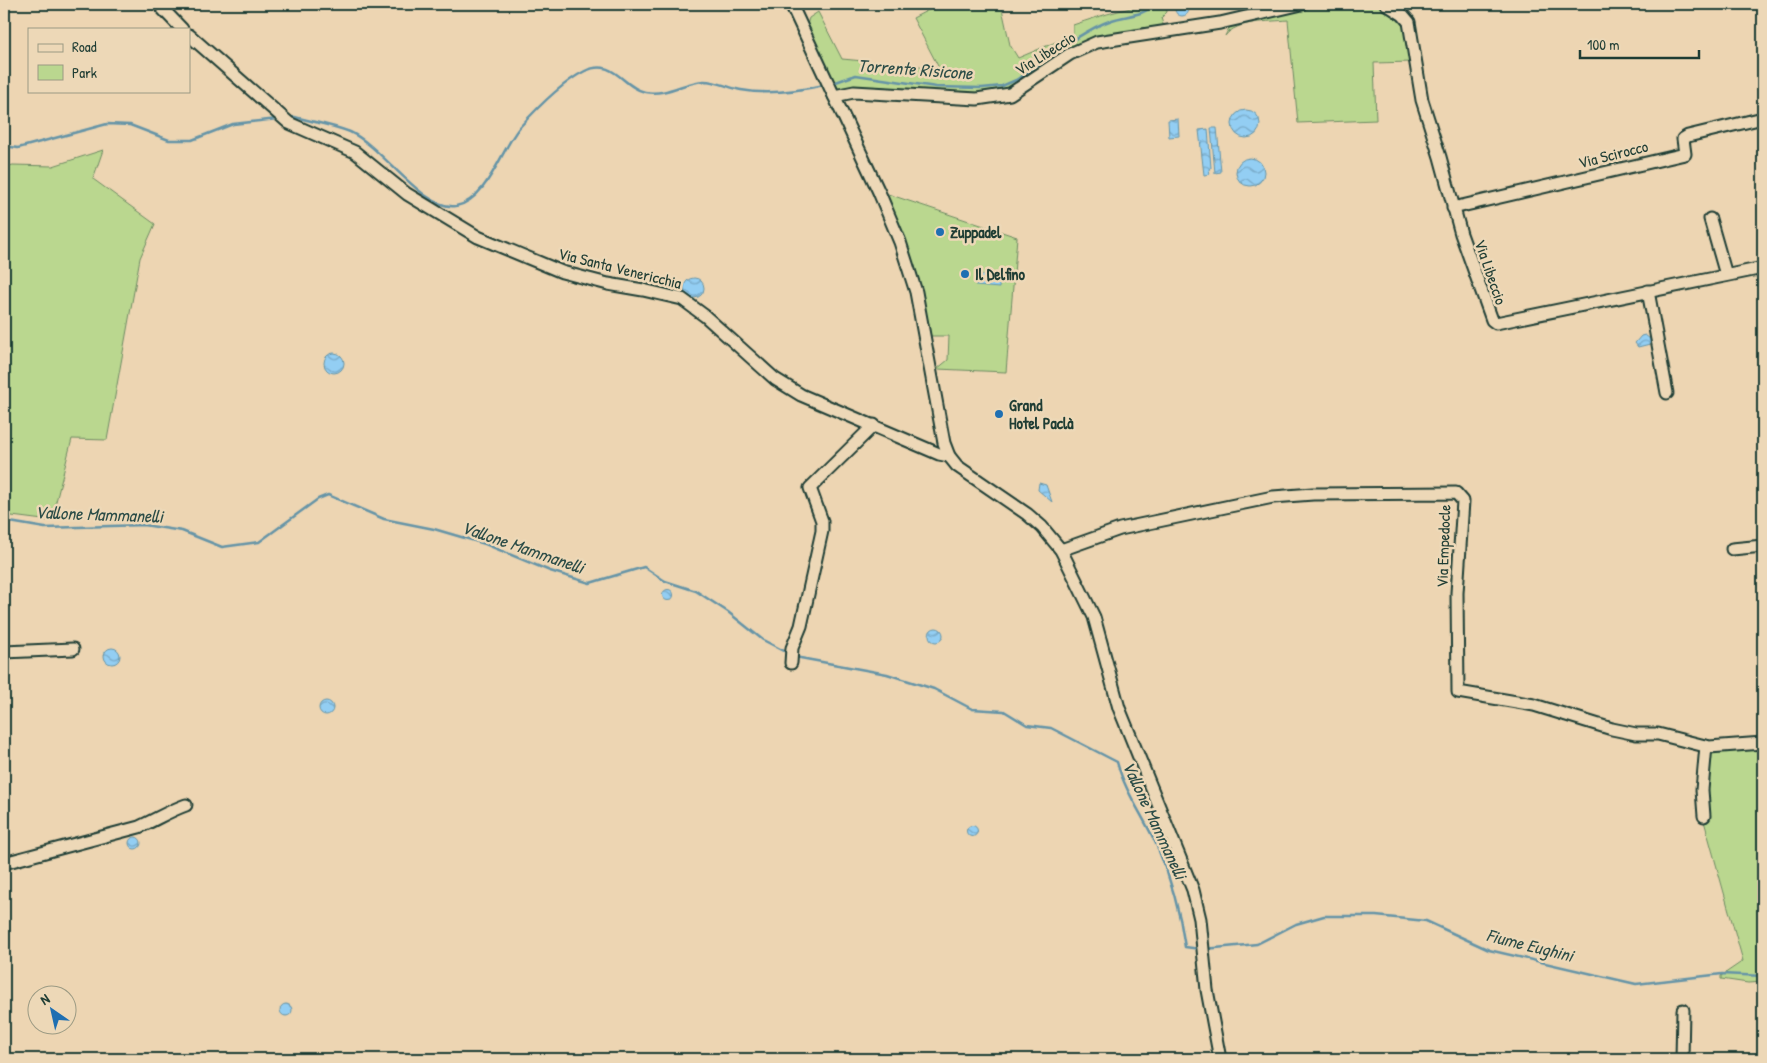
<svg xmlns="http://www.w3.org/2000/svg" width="1767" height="1063" font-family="'Patrick Hand',sans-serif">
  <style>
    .green { fill: #bad78f; stroke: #6c8a62 }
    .water { fill: url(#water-waves); stroke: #6594a7 }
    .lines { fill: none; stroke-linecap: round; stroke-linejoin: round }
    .stream { stroke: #6594a7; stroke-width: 2.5 }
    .minor-casing { stroke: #1f3d34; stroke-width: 15 }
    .minor { stroke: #edd8b7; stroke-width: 11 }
    .poi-dot { fill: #1f6fb2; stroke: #edd8b7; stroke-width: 2 }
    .labels { text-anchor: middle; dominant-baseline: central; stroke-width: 5; stroke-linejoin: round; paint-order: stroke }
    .street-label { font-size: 16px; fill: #1f3d34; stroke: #edd8b7 }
    .poi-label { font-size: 16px; font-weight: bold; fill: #1f3d34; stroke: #edd8b7; text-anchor: start }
    .water-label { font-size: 18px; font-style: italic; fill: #2b4c47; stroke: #edd8b7 }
  </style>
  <defs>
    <pattern id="water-waves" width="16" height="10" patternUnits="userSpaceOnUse" patternTransform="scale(1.25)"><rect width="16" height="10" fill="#93cef3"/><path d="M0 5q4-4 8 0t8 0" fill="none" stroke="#77a8c6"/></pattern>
  </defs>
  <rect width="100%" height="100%" fill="#edd5b2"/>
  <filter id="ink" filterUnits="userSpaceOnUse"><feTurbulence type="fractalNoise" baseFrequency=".02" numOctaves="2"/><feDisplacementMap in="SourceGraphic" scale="10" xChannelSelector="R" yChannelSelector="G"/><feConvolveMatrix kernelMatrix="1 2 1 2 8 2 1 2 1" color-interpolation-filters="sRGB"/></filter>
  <g filter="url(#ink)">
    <g class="green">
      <path d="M 940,4 L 1001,4 L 1010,45 L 1018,58 L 1070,36 L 1073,32 L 1073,25 C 1103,15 1135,4 1166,4 L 1167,12 L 1161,18 L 1164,27 L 1108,36 L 1009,90 L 975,96 L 849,88 L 836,90 L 807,25 L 809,18 L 818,12 L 842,59 L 939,68 L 913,18 Z"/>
      <path d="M 1313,4 L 1381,4 L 1404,20 L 1412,62 L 1374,63 L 1376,120 L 1298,123 L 1288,20 C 1269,22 1237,20 1225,36 L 1229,28 L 1233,25 Z"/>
      <path d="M 103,150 L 93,179 L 155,224 L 140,258 L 107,440 L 72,439 L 51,521 L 4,515 L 4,167 L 13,165 L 53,166 Z"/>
      <path d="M 885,193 L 1017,237 L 1006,372 L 937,369 L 948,360 L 949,336 L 931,336 L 921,288 Z"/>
      <path d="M 1763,745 L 1763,982 L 1748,983 L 1721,979 L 1721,976 L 1743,961 L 1704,821 L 1705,773 L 1712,750 Z"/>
    </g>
    <g class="water">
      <circle cx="1182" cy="9" r="7"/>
      <circle cx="1246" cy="124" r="14"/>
      <path d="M 1178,119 L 1179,136 L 1169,137 L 1168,120 Z"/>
      <path d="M 1211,128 L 1217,128 L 1221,172 L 1215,173 Z"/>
      <path d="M 1208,129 L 1211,168 L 1209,169 L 1210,174 L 1204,175 L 1199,130 Z"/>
      <circle cx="1250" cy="172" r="14"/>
      <path d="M 976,274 L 1000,276 L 999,288 L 976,286 Z"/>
      <circle cx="694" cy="288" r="10"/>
      <path d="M 1645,335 L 1650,339 L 1650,344 L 1638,347 L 1635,343 L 1641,336 Z"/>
      <circle cx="334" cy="363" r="10"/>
      <path d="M 1039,483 L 1046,485 L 1052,502 L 1038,490 Z"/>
      <circle cx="668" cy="595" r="5.5"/>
      <circle cx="936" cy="635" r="7"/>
      <circle cx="112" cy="656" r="8"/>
      <circle cx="326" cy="708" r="7"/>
      <circle cx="972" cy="831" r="5.5"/>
      <circle cx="135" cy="843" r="6"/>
      <circle cx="286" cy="1010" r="6"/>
    </g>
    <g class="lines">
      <g class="stream">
        <path d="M 833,83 L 856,75 L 936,87 L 982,88 L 1002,86 L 1016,80 C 1043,62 1082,30 1112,20 C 1126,15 1144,16 1155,4"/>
        <path d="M 288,118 L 295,117 C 313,122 333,125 350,132 C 383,147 423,211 456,206 C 487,200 501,150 519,128 C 537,108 561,83 585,71 C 614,57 623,88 645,92 C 667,96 684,82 704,81 C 716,81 730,88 741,90 C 768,95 798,91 824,85"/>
        <path d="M 4,146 L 18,148 L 107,124 L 130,125 L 169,140 L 192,140 L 233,124 L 278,119"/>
        <path d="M 4,521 L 45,528 L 144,525 L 182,531 L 222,547 L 259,542 L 318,499 L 328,495 L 384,519 L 434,529 L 485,544 L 550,571 L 590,583 L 644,567 L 665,581 L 696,591 L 728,612 L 763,640 L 788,653"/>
        <path d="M 795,657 L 887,674 L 934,689 L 972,709 L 1004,711 L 1027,725 L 1051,728 L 1117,762 C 1125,792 1144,817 1157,846 C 1171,879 1180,911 1185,947 L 1200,949"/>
        <path d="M 1205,949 L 1257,944 L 1296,924 L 1324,916 L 1376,916 L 1426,921 L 1489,950 L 1636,984 L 1722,974 L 1763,976"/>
      </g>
      <g class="minor-casing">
        <g id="minor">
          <path d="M 158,4 L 182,29"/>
          <path d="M 791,4 L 879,192 L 900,242 L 916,292 L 944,443 L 949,456 L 957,466 L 1027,514 L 1042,527 L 1061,550 L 1094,617 L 1119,708 L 1193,890 L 1200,919 L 1207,990 L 1220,1059"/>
          <path d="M 1386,4 L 1403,15 L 1409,22 L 1422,100 L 1440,157 L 1461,234 L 1492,320 L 1496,323 L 1763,268"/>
          <path d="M 189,35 L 289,123 L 355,152 L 407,194 L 478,237 L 562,272 L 608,284 L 643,290 L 682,299 L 705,316 L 775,379 L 801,395 L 939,454 L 949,456"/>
          <path d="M 834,96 L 854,92 L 977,99 L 1010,94 L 1070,54 L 1097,42 L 1220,23 L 1302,4"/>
          <path d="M 1453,208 L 1685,154 L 1683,139 L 1688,136 L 1763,118"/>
          <path d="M 1710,219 L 1726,275"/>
          <path d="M 1648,291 L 1667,393"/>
          <path d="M 1732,549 L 1763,546"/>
          <path d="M 1061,550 L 1120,529 L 1273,497 L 1313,494 L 1456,493 L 1463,501 L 1457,593 L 1458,692 L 1534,705 L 1612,729 L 1636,734 L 1658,734 L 1709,747 L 1763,743"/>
          <path d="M 4,652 L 73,649"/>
          <path d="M 791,663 L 792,648 L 801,626 L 822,531 L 822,521 L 810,488 L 874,425"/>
          <path d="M 1704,816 L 1702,790 L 1706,746"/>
          <path d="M 4,863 L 139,827 C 155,820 169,811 186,805"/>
          <path d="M 1682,1059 L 1683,1010"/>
        </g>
      </g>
      <use href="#minor" class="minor"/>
    </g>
  </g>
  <g class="poi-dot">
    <circle cx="940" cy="232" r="5"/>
    <circle cx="965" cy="274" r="5"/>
    <circle cx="999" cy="414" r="5"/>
  </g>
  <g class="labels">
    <g class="street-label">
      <text transform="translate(1045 53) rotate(-32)">Via Libeccio</text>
      <text transform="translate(1613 154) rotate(-14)">Via Scirocco</text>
      <text transform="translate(620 268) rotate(14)">Via Santa Venericchia</text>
      <text transform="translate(1491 272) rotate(71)">Via Libeccio</text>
      <text transform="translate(1443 546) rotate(-88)">Via Empedocle</text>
    </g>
    <g class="poi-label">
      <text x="950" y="232">Zuppadel</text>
      <text x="975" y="274">Il Delfino</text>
      <text x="1009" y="405">Grand<tspan x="1009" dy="18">Hotel Paclà</tspan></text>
    </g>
    <g class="water-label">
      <text transform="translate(915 69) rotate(4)">Torrente Risicone</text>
      <text transform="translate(99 514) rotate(2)">Vallone Mammanelli</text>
      <text transform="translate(523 547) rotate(19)">Vallone Mammanelli</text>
      <text transform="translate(1155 820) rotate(65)">Vallone Mammanelli</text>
      <text transform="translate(1530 945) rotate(14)">Fiume Eughini</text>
    </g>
  </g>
  <rect width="1767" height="1063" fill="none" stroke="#edd8b7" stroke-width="20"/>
  <rect x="10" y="10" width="1747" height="1043" fill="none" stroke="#1f3d34" stroke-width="2" filter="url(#ink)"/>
  <rect x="28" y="28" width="162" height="65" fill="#edd8b7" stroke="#9b9a83"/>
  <rect x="38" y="44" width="25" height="8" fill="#edd8b7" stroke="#9b9a83"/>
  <text x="72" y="52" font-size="15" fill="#1f3d34">Road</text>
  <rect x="38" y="65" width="25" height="15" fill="#bad78f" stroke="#9b9a83"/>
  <text x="72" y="78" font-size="15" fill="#1f3d34">Park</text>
  <g transform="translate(52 1010) rotate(326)"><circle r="24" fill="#edd8b7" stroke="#9b9a83"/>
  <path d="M0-4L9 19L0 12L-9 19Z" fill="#1f6fb2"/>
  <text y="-8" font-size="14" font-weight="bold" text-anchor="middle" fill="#1f3d34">N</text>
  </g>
  <path d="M1580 50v8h119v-8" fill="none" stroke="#1f3d34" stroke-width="2.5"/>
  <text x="1587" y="50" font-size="15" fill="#1f3d34" stroke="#edd8b7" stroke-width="4" paint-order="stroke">100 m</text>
</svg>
